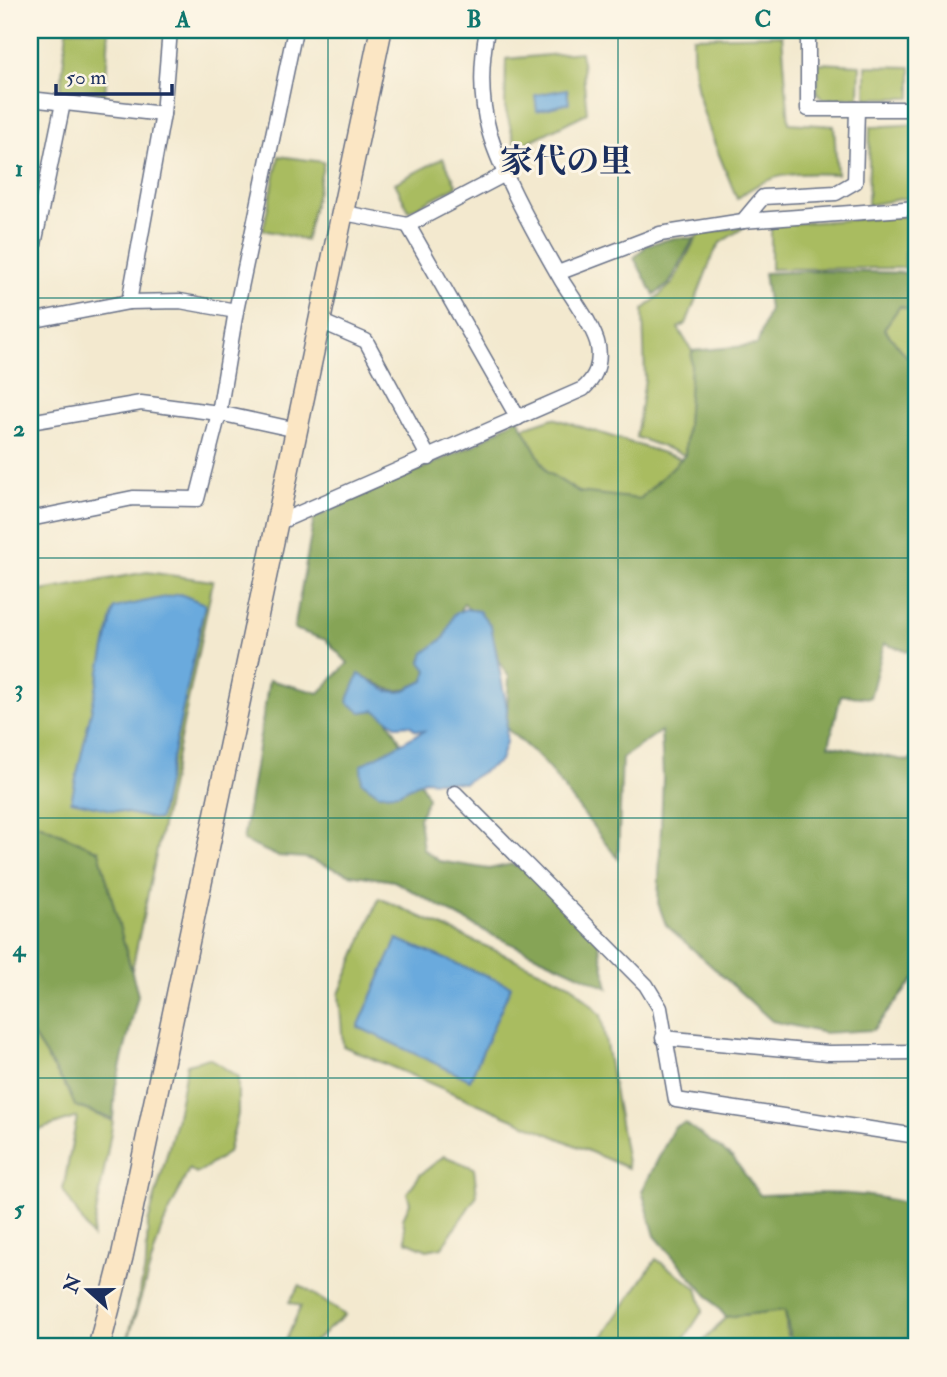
<svg xmlns="http://www.w3.org/2000/svg" width="947" height="1377" font-family="'IM FELL Double Pica','Noto Serif JP',serif">
  <style>
    .green { fill: #a9bc60; stroke: #62765f; stroke-width: 2 }
    .forest { fill: #86a456; stroke: #506a5a; stroke-width: 2 }
    .water { fill: #6aaadd; stroke: #426c9e; stroke-width: 2 }
    .lines { fill: none; stroke-linecap: round; stroke-linejoin: round }
    .street-casing { stroke: #677086; stroke-width: 17 }
    .secondary-casing { stroke: #677086; stroke-width: 24 }
    .street { stroke: #fff; stroke-width: 14 }
    .secondary { stroke: #fbe6c4; stroke-width: 21 }
    .grid { fill: none; stroke: #0f766e; stroke-width: 2; stroke-opacity: 0.55 }
    .labels { text-anchor: middle; dominant-baseline: central; stroke-width: 6; stroke-linejoin: round; paint-order: stroke }
    .quarter-label { font-size: 33px; font-weight: bold; fill: #1b2f5e; stroke: #fcf5e5 }
    .neatline { fill: none; stroke: #0f766e; stroke-width: 2.5 }
    .grid-label { font-size: 23px; text-anchor: middle; font-weight: bold; fill: #0f766e }
  </style>
  <rect width="100%" height="100%" fill="#fcf5e5"/>
  <filter id="ink" filterUnits="userSpaceOnUse"><feTurbulence type="fractalNoise" baseFrequency=".0143" numOctaves="2"/><feDisplacementMap in="SourceGraphic" scale="14" xChannelSelector="R" yChannelSelector="G"/><feConvolveMatrix kernelMatrix="1 2 1 2 8 2 1 2 1" color-interpolation-filters="sRGB"/></filter>
  <filter id="wash" filterUnits="userSpaceOnUse"><feTurbulence type="fractalNoise" baseFrequency=".00686" numOctaves="4" result="noise"/><feDisplacementMap in="SourceGraphic" scale="28" xChannelSelector="R" yChannelSelector="G"/><feGaussianBlur stdDeviation="1.57" result="paint"/><feColorMatrix in="noise" values="0 0 0 0 0 0 0 0 0 0 0 0 0 0 0 0 0 1.4 0 .05"/><feComposite in="paint" operator="in"/></filter>
  <g filter="url(#wash)">
    <rect width="100%" height="100%" fill="#f3e9cf"/>
    <g class="green">
      <path d="M 67,30 L 109,30 L 105,98 L 60,94 Z"/>
      <path d="M 782,35 L 789,123 L 834,126 L 837,174 C 797,172 768,172 737,199 C 715,142 691,101 693,37 Z"/>
      <path d="M 581,52 L 587,113 L 516,148 L 505,107 L 506,59 Z"/>
      <path d="M 819,63 L 860,65 L 859,97 L 823,99 L 817,93 Z"/>
      <path d="M 866,66 L 911,67 L 911,98 L 866,98 Z"/>
      <path d="M 917,124 L 917,196 L 868,205 L 870,127 Z"/>
      <path d="M 279,156 L 324,162 L 306,240 L 263,230 Z"/>
      <path d="M 443,158 L 457,186 L 409,211 L 395,183 Z"/>
      <path d="M 906,216 L 905,268 L 771,269 L 771,225 Z"/>
      <path d="M 746,226 L 720,243 L 713,255 L 686,324 L 678,328 L 692,351 L 685,455 L 636,437 L 645,379 L 643,310 L 673,283 L 698,234 Z"/>
      <path d="M 900,306 L 917,313 L 917,356 L 908,358 L 884,329 Z"/>
      <path d="M 553,418 L 682,459 L 640,499 L 587,497 L 547,472 L 523,428 Z"/>
      <path d="M 147,572 L 213,581 L 132,970 L 113,913 L 99,851 L 30,820 L 30,593 Z"/>
      <path d="M 379,898 L 572,985 L 601,1015 L 628,1168 L 343,1046 L 339,994 Z"/>
      <path d="M 30,1031 L 78,1107 L 113,1121 L 92,1237 L 63,1190 L 77,1117 L 30,1133 Z"/>
      <path d="M 209,1058 L 238,1077 L 238,1114 L 228,1153 L 196,1174 L 189,1169 L 161,1230 L 126,1347 L 146,1265 L 148,1223 L 176,1121 L 187,1064 Z"/>
      <path d="M 444,1156 L 474,1168 L 477,1195 L 442,1247 L 427,1250 L 406,1241 L 403,1218 L 410,1203 L 407,1193 L 420,1175 Z"/>
      <path d="M 656,1259 L 697,1288 L 703,1310 L 679,1347 L 596,1347 Z"/>
      <path d="M 300,1285 L 345,1315 L 308,1347 L 283,1347 L 301,1306 L 289,1302 Z"/>
      <path d="M 785,1310 L 788,1347 L 698,1347 L 726,1317 Z"/>
    </g>
    <g class="forest">
      <path d="M 674,238 L 694,238 L 669,284 L 654,295 L 634,258 L 647,245 Z"/>
      <path d="M 816,271 L 917,273 L 917,313 L 900,306 L 884,329 L 908,358 L 917,356 L 917,654 L 884,644 L 870,698 L 841,695 L 829,745 L 908,761 L 917,754 L 917,976 L 873,1030 L 824,1033 L 772,1021 L 666,925 L 658,903 L 663,778 L 661,731 L 622,758 L 618,859 L 542,760 L 506,728 L 509,677 L 498,660 L 494,641 L 464,603 L 445,637 L 421,661 L 427,670 L 424,681 C 388,699 393,688 360,675 L 397,735 L 428,798 L 419,818 L 423,849 L 439,861 L 489,869 L 512,864 L 538,876 L 597,935 L 608,988 L 492,935 L 394,881 L 349,874 L 305,858 L 277,856 L 243,841 L 269,680 L 319,693 L 348,663 L 326,640 L 294,629 L 314,518 L 476,444 L 518,418 L 547,472 L 579,492 L 640,499 L 685,455 L 692,351 L 757,345 L 769,309 L 764,273 Z"/>
      <path d="M 30,820 L 99,851 L 138,995 L 115,1089 L 113,1119 L 75,1106 L 68,1090 L 30,1031 Z"/>
      <path d="M 685,1123 L 733,1158 L 760,1195 C 814,1193 866,1189 917,1207 L 917,1347 L 792,1347 L 785,1310 L 726,1317 L 655,1236 L 642,1191 L 674,1127 Z"/>
    </g>
    <g class="water">
      <path d="M 567,89 L 569,103 L 537,111 L 535,95 Z"/>
      <path d="M 180,594 L 205,604 L 159,820 L 71,801 L 114,608 Z"/>
      <path d="M 465,609 L 479,611 L 491,626 L 507,708 L 506,742 L 500,761 L 464,783 L 424,780 L 399,793 L 379,794 L 362,782 L 361,765 L 424,731 L 415,730 L 410,725 L 397,726 L 375,710 L 361,712 L 347,702 L 359,674 L 388,691 L 401,692 L 424,681 L 427,670 L 421,662 L 424,653 L 445,637 L 454,614 Z"/>
      <path d="M 397,939 L 511,986 L 470,1080 L 358,1027 Z"/>
    </g>
  </g>
  <g filter="url(#ink)">
    <g class="lines">
      <g class="street-casing">
        <g id="street">
          <path d="M 808,30 L 808,109 L 917,109"/>
          <path d="M 30,99 L 163,114"/>
          <path d="M 344,213 L 408,225 L 507,173"/>
          <path d="M 743,221 L 917,208"/>
          <path d="M 408,225 L 518,418"/>
          <path d="M 30,264 L 63,103"/>
          <path d="M 558,273 L 660,234 L 743,221 L 763,197 L 836,193 L 855,182 L 857,109"/>
          <path d="M 129,302 L 163,114 L 170,30"/>
          <path d="M 30,321 L 129,302 L 180,301 L 236,311"/>
          <path d="M 320,321 L 366,341 L 429,458"/>
          <path d="M 30,422 L 141,403 L 219,413 L 297,430"/>
          <path d="M 30,519 L 133,498 L 197,499 L 219,413 L 236,311 L 295,30"/>
          <path d="M 277,523 L 583,389 C 596,377 601,364 598,346 C 595,328 572,297 562,281 C 540,243 500,172 489,131 C 480,99 481,62 487,30"/>
          <path d="M 455,793 L 646,985 L 660,1008 L 676,1100 L 917,1136"/>
          <path d="M 663,1038 L 828,1053 L 917,1052"/>
        </g>
      </g>
      <g class="secondary-casing">
        <path id="secondary" d="M 99,1347 L 122,1257 L 381,30"/>
      </g>
      <use href="#street" class="street"/>
      <use href="#secondary" class="secondary"/>
    </g>
  </g>
  <path class="grid" d="M 328,30 L 328,1347M 618,30 L 618,1347M 30,298 L 917,298M 30,558 L 917,558M 30,818 L 917,818M 30,1078 L 917,1078"/>
  <g class="labels">
    <g class="quarter-label">
      <text x="566" y="161">家代の里</text>
    </g>
  </g>
  <rect width="947" height="1377" fill="none" stroke="#fcf5e5" stroke-width="77"/>
  <g transform="translate(88 1290) rotate(291)" stroke="#fcf5e5" stroke-width="5" paint-order="stroke">
  <path d="M0-5L12 26L0 18L-12 26Z" fill="#1b2f5e"/>
  <text y="-10" font-size="19" font-weight="bold" text-anchor="middle" fill="#1b2f5e">N</text>
  </g>
  <path d="M56 84v10h116v-10" fill="none" stroke="#1b2f5e" stroke-width="3.5"/>
  <text x="66" y="84" font-size="21" fill="#1b2f5e" stroke="#fcf5e5" stroke-width="5" paint-order="stroke">50 m</text>
  <rect x="38" y="38" width="870" height="1300" class="neatline"/>
  <g class="grid-label">
    <text x="183" y="27">A</text>
    <text x="474" y="27">B</text>
    <text x="763" y="27">C</text>
    <text x="19" y="176">1</text>
    <text x="19" y="436">2</text>
    <text x="19" y="696">3</text>
    <text x="19" y="956">4</text>
    <text x="19" y="1216">5</text>
  </g>
</svg>
